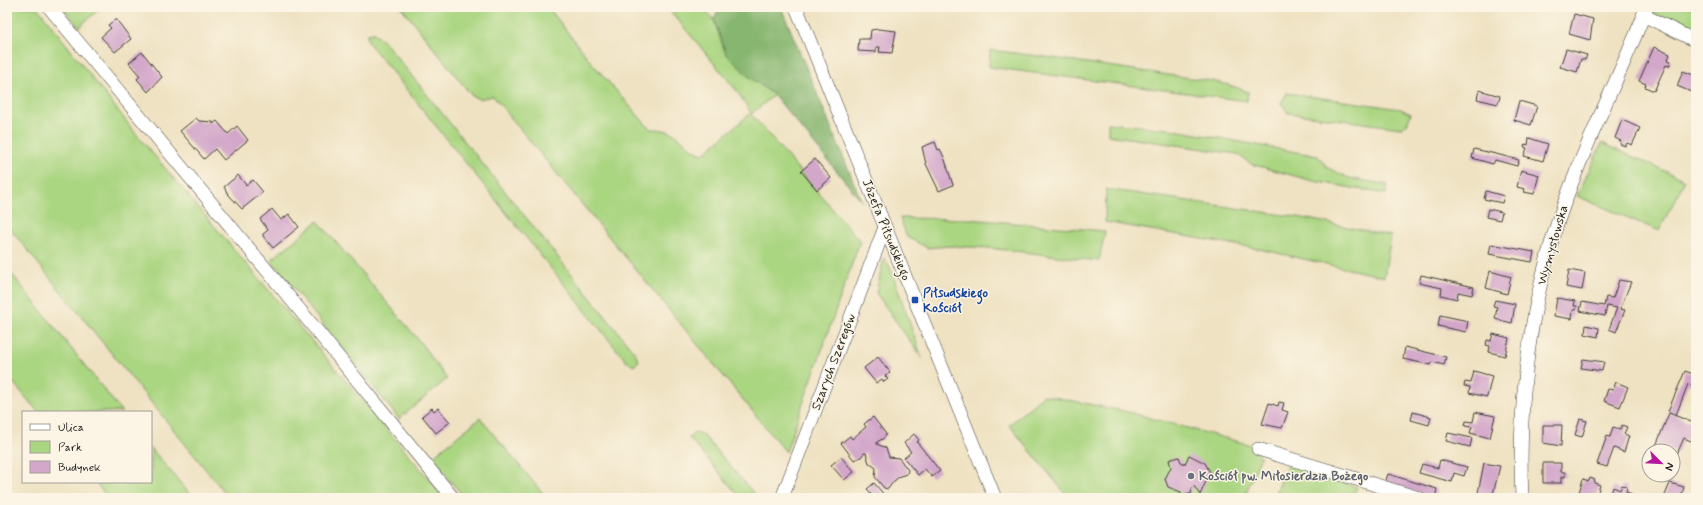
<svg xmlns="http://www.w3.org/2000/svg" width="1703" height="505" font-family="Mynerve,sans-serif">
  <style>
    .green { fill: #aad581; stroke: #63784e }
    .forest { fill: #87b66f; stroke: #526946 }
    .building { fill: #d3a7ca }
    .lines { fill: none; stroke-linecap: round; stroke-linejoin: round }
    .minor-casing { stroke: #3c3a35; stroke-width: 14 }
    .minor { stroke: #fff; stroke-width: 13 }
    .transit-dot { fill: #1a4fb4; stroke: #fcf5e5; stroke-width: 1.5 }
    .worship-dot { fill: #6b7280; stroke: #fcf5e5; stroke-width: 1.5 }
    .labels { text-anchor: middle; dominant-baseline: central; stroke-width: 3; stroke-linejoin: round; paint-order: stroke }
    .street-label { font-size: 13px; fill: #1c1c1c; stroke: #fcf5e5 }
    .transit-label { font-size: 13px; font-weight: bold; fill: #164399; stroke: #fcf5e5; text-anchor: start }
    .worship-label { font-size: 13px; font-weight: bold; fill: #5b616d; stroke: #fcf5e5; text-anchor: start }
  </style>
  <rect width="100%" height="100%" fill="#fcf5e5"/>
  <filter id="ink" filterUnits="userSpaceOnUse"><feTurbulence type="fractalNoise" baseFrequency=".025" numOctaves="2"/><feDisplacementMap in="SourceGraphic" scale="8" xChannelSelector="R" yChannelSelector="G"/><feConvolveMatrix kernelMatrix="1 2 1 2 8 2 1 2 1" color-interpolation-filters="sRGB"/></filter>
  <filter id="wash" filterUnits="userSpaceOnUse"><feTurbulence type="fractalNoise" baseFrequency=".012" numOctaves="4" result="noise"/><feDisplacementMap in="SourceGraphic" scale="16" xChannelSelector="R" yChannelSelector="G"/><feGaussianBlur stdDeviation="0.9" result="paint"/><feColorMatrix in="noise" values="0 0 0 0 0 0 0 0 0 0 0 0 0 0 0 0 0 1.4 0 .05"/><feComposite in="paint" operator="in"/></filter>
  <g filter="url(#wash)">
    <rect width="100%" height="100%" fill="#efe2c2"/>
    <g class="green">
      <path d="M 7,7 L 37,7 L 137,135 L 445,498 L 229,498 L 7,225 Z"/>
      <path d="M 62,7 L 102,7 L 79,27 Z"/>
      <path d="M 401,7 L 548,7 L 591,62 L 650,129 C 682,128 680,146 703,154 L 751,113 L 737,91 L 667,7 L 703,7 L 714,20 L 726,54 L 748,76 L 774,95 L 751,114 L 860,241 L 786,452 L 493,96 L 479,99 L 472,96 Z"/>
      <path d="M 1652,7 L 1696,7 L 1696,35 L 1651,12 Z"/>
      <path d="M 374,33 L 383,40 L 635,353 L 639,361 L 634,366 L 626,361 L 368,42 L 367,34 Z"/>
      <path d="M 990,50 C 1050,57 1109,66 1168,75 C 1195,79 1222,80 1248,92 L 1247,101 L 989,67 Z"/>
      <path d="M 1287,93 L 1401,109 L 1411,114 L 1407,124 L 1401,128 L 1288,113 L 1281,103 Z"/>
      <path d="M 1108,123 L 1169,129 L 1318,156 L 1328,168 L 1349,178 L 1388,185 L 1386,194 L 1313,181 L 1251,164 L 1237,154 L 1108,135 Z"/>
      <path d="M 1602,143 L 1685,180 L 1659,231 L 1577,196 Z"/>
      <path d="M 1106,189 L 1298,217 L 1391,236 L 1384,277 L 1259,249 L 1105,222 Z"/>
      <path d="M 900,218 L 969,219 L 1105,231 L 1099,261 L 989,248 L 949,246 L 928,248 L 907,237 Z"/>
      <path d="M 318,221 L 417,338 L 447,379 L 399,419 L 271,260 Z"/>
      <path d="M 884,258 L 890,267 L 922,358 L 876,293 Z"/>
      <path d="M 7,268 L 122,412 L 38,412 L 7,375 Z"/>
      <path d="M 1044,395 L 1128,412 L 1251,445 L 1261,456 L 1244,498 L 1069,498 L 1009,425 Z"/>
      <path d="M 480,418 L 545,496 L 543,498 L 465,498 L 431,458 Z"/>
      <path d="M 695,432 L 704,436 L 758,498 L 741,498 L 689,438 Z"/>
      <path d="M 151,448 L 193,498 L 108,498 L 95,482 L 151,482 Z"/>
      <path d="M 1288,464 L 1357,487 L 1352,498 L 1274,498 Z"/>
    </g>
    <path class="forest" d="M 719,7 L 781,7 L 862,202 L 774,95 L 748,76 L 726,54 L 714,20 Z"/>
    <g id="blocks">
      <g class="building">
        <path d="M 1574,14 L 1593,19 L 1590,40 L 1569,34 Z"/>
        <path d="M 116,19 L 131,39 L 115,52 L 101,37 L 111,28 L 108,25 Z"/>
        <path d="M 878,29 L 896,31 L 892,53 L 879,52 L 880,47 L 876,47 L 876,52 L 858,51 L 859,39 L 870,39 L 871,30 Z"/>
        <path d="M 1654,47 L 1670,54 L 1668,60 L 1671,61 L 1669,66 L 1666,65 L 1654,91 L 1645,87 L 1646,84 L 1639,81 Z"/>
        <path d="M 1566,49 L 1587,55 L 1585,60 L 1581,59 L 1577,72 L 1560,67 Z"/>
        <path d="M 142,52 L 162,77 L 148,92 L 137,79 L 140,76 L 129,63 Z"/>
        <path d="M 1683,71 L 1696,76 L 1696,94 L 1677,86 Z"/>
        <path d="M 1479,90 L 1500,96 L 1498,104 L 1477,99 Z"/>
        <path d="M 1519,101 L 1537,106 L 1531,125 L 1514,120 Z"/>
        <path d="M 196,118 L 199,121 L 213,122 L 213,124 L 217,121 L 228,134 L 237,126 L 248,140 L 224,160 L 215,149 L 204,159 L 180,131 Z"/>
        <path d="M 1622,120 L 1640,128 L 1632,145 L 1627,143 L 1625,146 L 1620,144 L 1621,141 L 1615,138 Z"/>
        <path d="M 1529,138 L 1548,144 L 1543,161 L 1524,156 L 1527,148 L 1524,147 L 1525,144 L 1528,145 Z"/>
        <path d="M 935,142 L 938,150 L 940,149 L 944,157 L 953,185 L 939,191 L 926,164 L 922,147 Z"/>
        <path d="M 1474,149 L 1496,154 L 1519,160 L 1517,166 L 1495,160 L 1493,164 L 1472,158 Z"/>
        <path d="M 815,159 L 831,178 L 817,190 L 801,171 Z"/>
        <path d="M 1521,170 L 1539,175 L 1534,194 L 1524,192 L 1525,189 L 1517,187 Z"/>
        <path d="M 238,175 L 246,185 L 253,180 L 263,192 L 242,209 L 228,194 L 224,187 Z"/>
        <path d="M 1486,191 L 1504,196 L 1502,203 L 1484,199 Z"/>
        <path d="M 272,209 L 281,220 L 289,214 L 299,227 L 273,248 L 263,236 L 263,234 L 268,230 L 260,219 Z"/>
        <path d="M 1488,209 L 1502,212 L 1500,220 L 1486,217 Z"/>
        <path d="M 1491,244 L 1534,252 L 1532,262 L 1489,254 Z"/>
        <path d="M 1569,270 L 1585,273 L 1582,290 L 1566,287 Z"/>
        <path d="M 1490,271 L 1511,277 L 1507,294 L 1486,288 Z"/>
        <path d="M 1421,275 L 1474,287 L 1472,295 L 1458,292 L 1457,299 L 1441,295 L 1442,288 L 1419,283 Z"/>
        <path d="M 1619,280 L 1631,282 L 1620,309 L 1625,310 L 1616,332 L 1609,329 L 1617,308 L 1607,306 L 1605,316 L 1580,311 L 1582,302 L 1604,306 L 1606,297 L 1613,298 Z"/>
        <path d="M 1557,298 L 1575,301 L 1574,306 L 1577,306 L 1576,310 L 1573,310 L 1572,319 L 1554,316 Z"/>
        <path d="M 1495,300 L 1515,304 L 1512,323 L 1495,319 L 1497,307 L 1493,306 Z"/>
        <path d="M 1440,315 L 1468,321 L 1466,332 L 1438,326 Z"/>
        <path d="M 1586,325 L 1599,328 L 1598,337 L 1585,334 Z"/>
        <path d="M 1493,334 L 1509,338 L 1505,356 L 1489,352 L 1490,346 L 1486,345 L 1487,340 L 1491,341 Z"/>
        <path d="M 1405,347 L 1446,357 L 1444,365 L 1432,362 L 1431,365 L 1403,359 Z"/>
        <path d="M 878,357 L 890,372 L 885,376 L 888,379 L 884,382 L 882,379 L 876,383 L 864,368 Z"/>
        <path d="M 1583,359 L 1604,362 L 1602,371 L 1581,368 Z"/>
        <path d="M 1474,371 L 1492,376 L 1487,397 L 1469,393 L 1470,387 L 1464,386 L 1465,382 L 1471,383 Z"/>
        <path d="M 1685,371 L 1696,375 L 1696,387 L 1688,384 L 1676,415 L 1668,411 Z"/>
        <path d="M 1616,382 L 1628,387 L 1620,407 L 1604,401 L 1608,389 L 1613,390 Z"/>
        <path d="M 1279,402 L 1284,403 L 1282,410 L 1288,412 L 1282,428 L 1262,424 L 1269,403 L 1278,406 Z"/>
        <path d="M 432,408 L 434,411 L 438,408 L 450,422 L 436,433 L 422,416 Z"/>
        <path d="M 1413,412 L 1431,417 L 1429,425 L 1411,420 Z"/>
        <path d="M 1475,412 L 1495,416 L 1490,438 L 1470,433 L 1472,427 L 1465,426 L 1466,421 L 1473,422 Z"/>
        <path d="M 1669,413 L 1696,424 L 1696,443 L 1684,438 L 1677,454 L 1673,451 L 1654,451 Z"/>
        <path d="M 873,417 L 886,434 L 884,438 L 877,442 L 877,444 L 886,448 L 889,457 L 899,458 L 908,470 L 907,474 L 900,476 L 893,482 L 888,489 L 884,488 L 875,477 L 876,468 L 869,463 L 866,453 L 864,453 L 861,457 L 854,460 L 841,443 L 850,436 L 852,439 L 866,427 L 864,424 Z"/>
        <path d="M 1580,419 L 1587,421 L 1582,437 L 1575,435 Z"/>
        <path d="M 1543,425 L 1562,425 L 1561,446 L 1543,443 Z"/>
        <path d="M 1622,425 L 1627,427 L 1624,434 L 1629,436 L 1624,452 L 1614,448 L 1607,467 L 1597,464 L 1607,436 L 1610,437 L 1613,427 L 1620,429 Z"/>
        <path d="M 1448,433 L 1472,438 L 1470,447 L 1446,441 Z"/>
        <path d="M 914,434 L 919,440 L 917,442 L 940,471 L 932,477 L 925,469 L 918,475 L 904,458 L 911,452 L 904,443 Z"/>
        <path d="M 1189,455 L 1205,463 L 1210,472 L 1200,495 L 1194,486 L 1191,490 L 1192,493 L 1182,496 L 1181,492 L 1168,487 L 1165,479 L 1171,467 L 1169,460 L 1179,457 L 1181,462 L 1185,464 Z"/>
        <path d="M 841,457 L 854,472 L 844,480 L 831,465 Z"/>
        <path d="M 1440,460 L 1467,467 L 1464,476 L 1454,473 L 1452,482 L 1419,473 L 1422,464 L 1438,468 Z"/>
        <path d="M 1484,463 L 1500,466 L 1492,498 L 1477,498 Z"/>
        <path d="M 1543,463 L 1561,463 L 1561,472 L 1565,472 L 1565,477 L 1561,477 L 1561,483 L 1543,483 Z"/>
        <path d="M 1388,474 L 1437,489 L 1435,498 L 1385,483 Z"/>
        <path d="M 1590,478 L 1595,480 L 1594,483 L 1600,485 L 1596,498 L 1578,496 L 1583,479 L 1589,481 Z"/>
        <path d="M 874,483 L 887,498 L 865,498 L 871,493 L 867,489 Z"/>
        <path d="M 1670,483 L 1684,487 L 1681,498 L 1664,498 Z"/>
        <path d="M 1622,485 L 1627,487 L 1626,492 L 1632,494 L 1631,498 L 1610,498 L 1613,487 L 1620,490 Z"/>
      </g>
    </g>
  </g>
  <g filter="url(#ink)">
    <use href="#blocks" fill-opacity="0" stroke="#3c3a35" stroke-width="1"/>
    <g class="lines">
      <g class="minor-casing">
        <g id="minor">
          <path d="M 49,7 L 318,332 L 453,498"/>
          <path d="M 796,7 L 995,498"/>
          <path d="M 1643,15 L 1696,41"/>
          <path d="M 1258,449 L 1419,498"/>
          <path d="M 782,498 L 885,227"/>
          <path d="M 1522,498 C 1518,411 1528,321 1553,237 C 1577,158 1617,84 1647,7"/>
        </g>
      </g>
      <use href="#minor" class="minor"/>
    </g>
  </g>
  <rect class="transit-dot" x="911" y="296" width="8" height="8" rx="2"/>
  <circle class="worship-dot" cx="1191" cy="476" r="4"/>
  <g class="labels">
    <g class="street-label">
      <text transform="translate(886 230) rotate(68)">Józefa Piłsudskiego</text>
      <text transform="translate(1553 245) rotate(-74)">Wymysłowska</text>
      <text transform="translate(834 362) rotate(-69)">Szarych Szeregów</text>
    </g>
    <g class="transit-label">
      <text x="923" y="293">Piłsudskiego<tspan x="923" dy="15">Kościół</tspan></text>
    </g>
    <g class="worship-label">
      <text x="1199" y="476">Kościół pw. Miłosierdzia Bożego</text>
    </g>
  </g>
  <rect width="1703" height="505" fill="none" stroke="#fcf5e5" stroke-width="24"/>
  <rect x="22" y="411" width="130" height="72" fill="#fcf5e5" stroke="#a29e95"/>
  <rect x="30" y="424" width="20" height="6" fill="#ffffff" stroke="#a29e95"/>
  <text x="58" y="431" font-size="12" fill="#1c1c1c">Ulica</text>
  <rect x="30" y="441" width="20" height="12" fill="#aad581" stroke="#a29e95"/>
  <text x="58" y="451" font-size="12" fill="#1c1c1c">Park</text>
  <rect x="30" y="461" width="20" height="12" fill="#d3a7ca" stroke="#a29e95"/>
  <text x="58" y="471" font-size="12" fill="#1c1c1c">Budynek</text>
  <g transform="translate(1661 463) rotate(114)"><circle r="19" fill="#fcf5e5" stroke="#a29e95"/>
  <path d="M0-3L7 15L0 10L-7 15Z" fill="#b5179e"/>
  <text y="-6" font-size="11" font-weight="bold" text-anchor="middle" fill="#1c1c1c">N</text>
  </g>
</svg>
